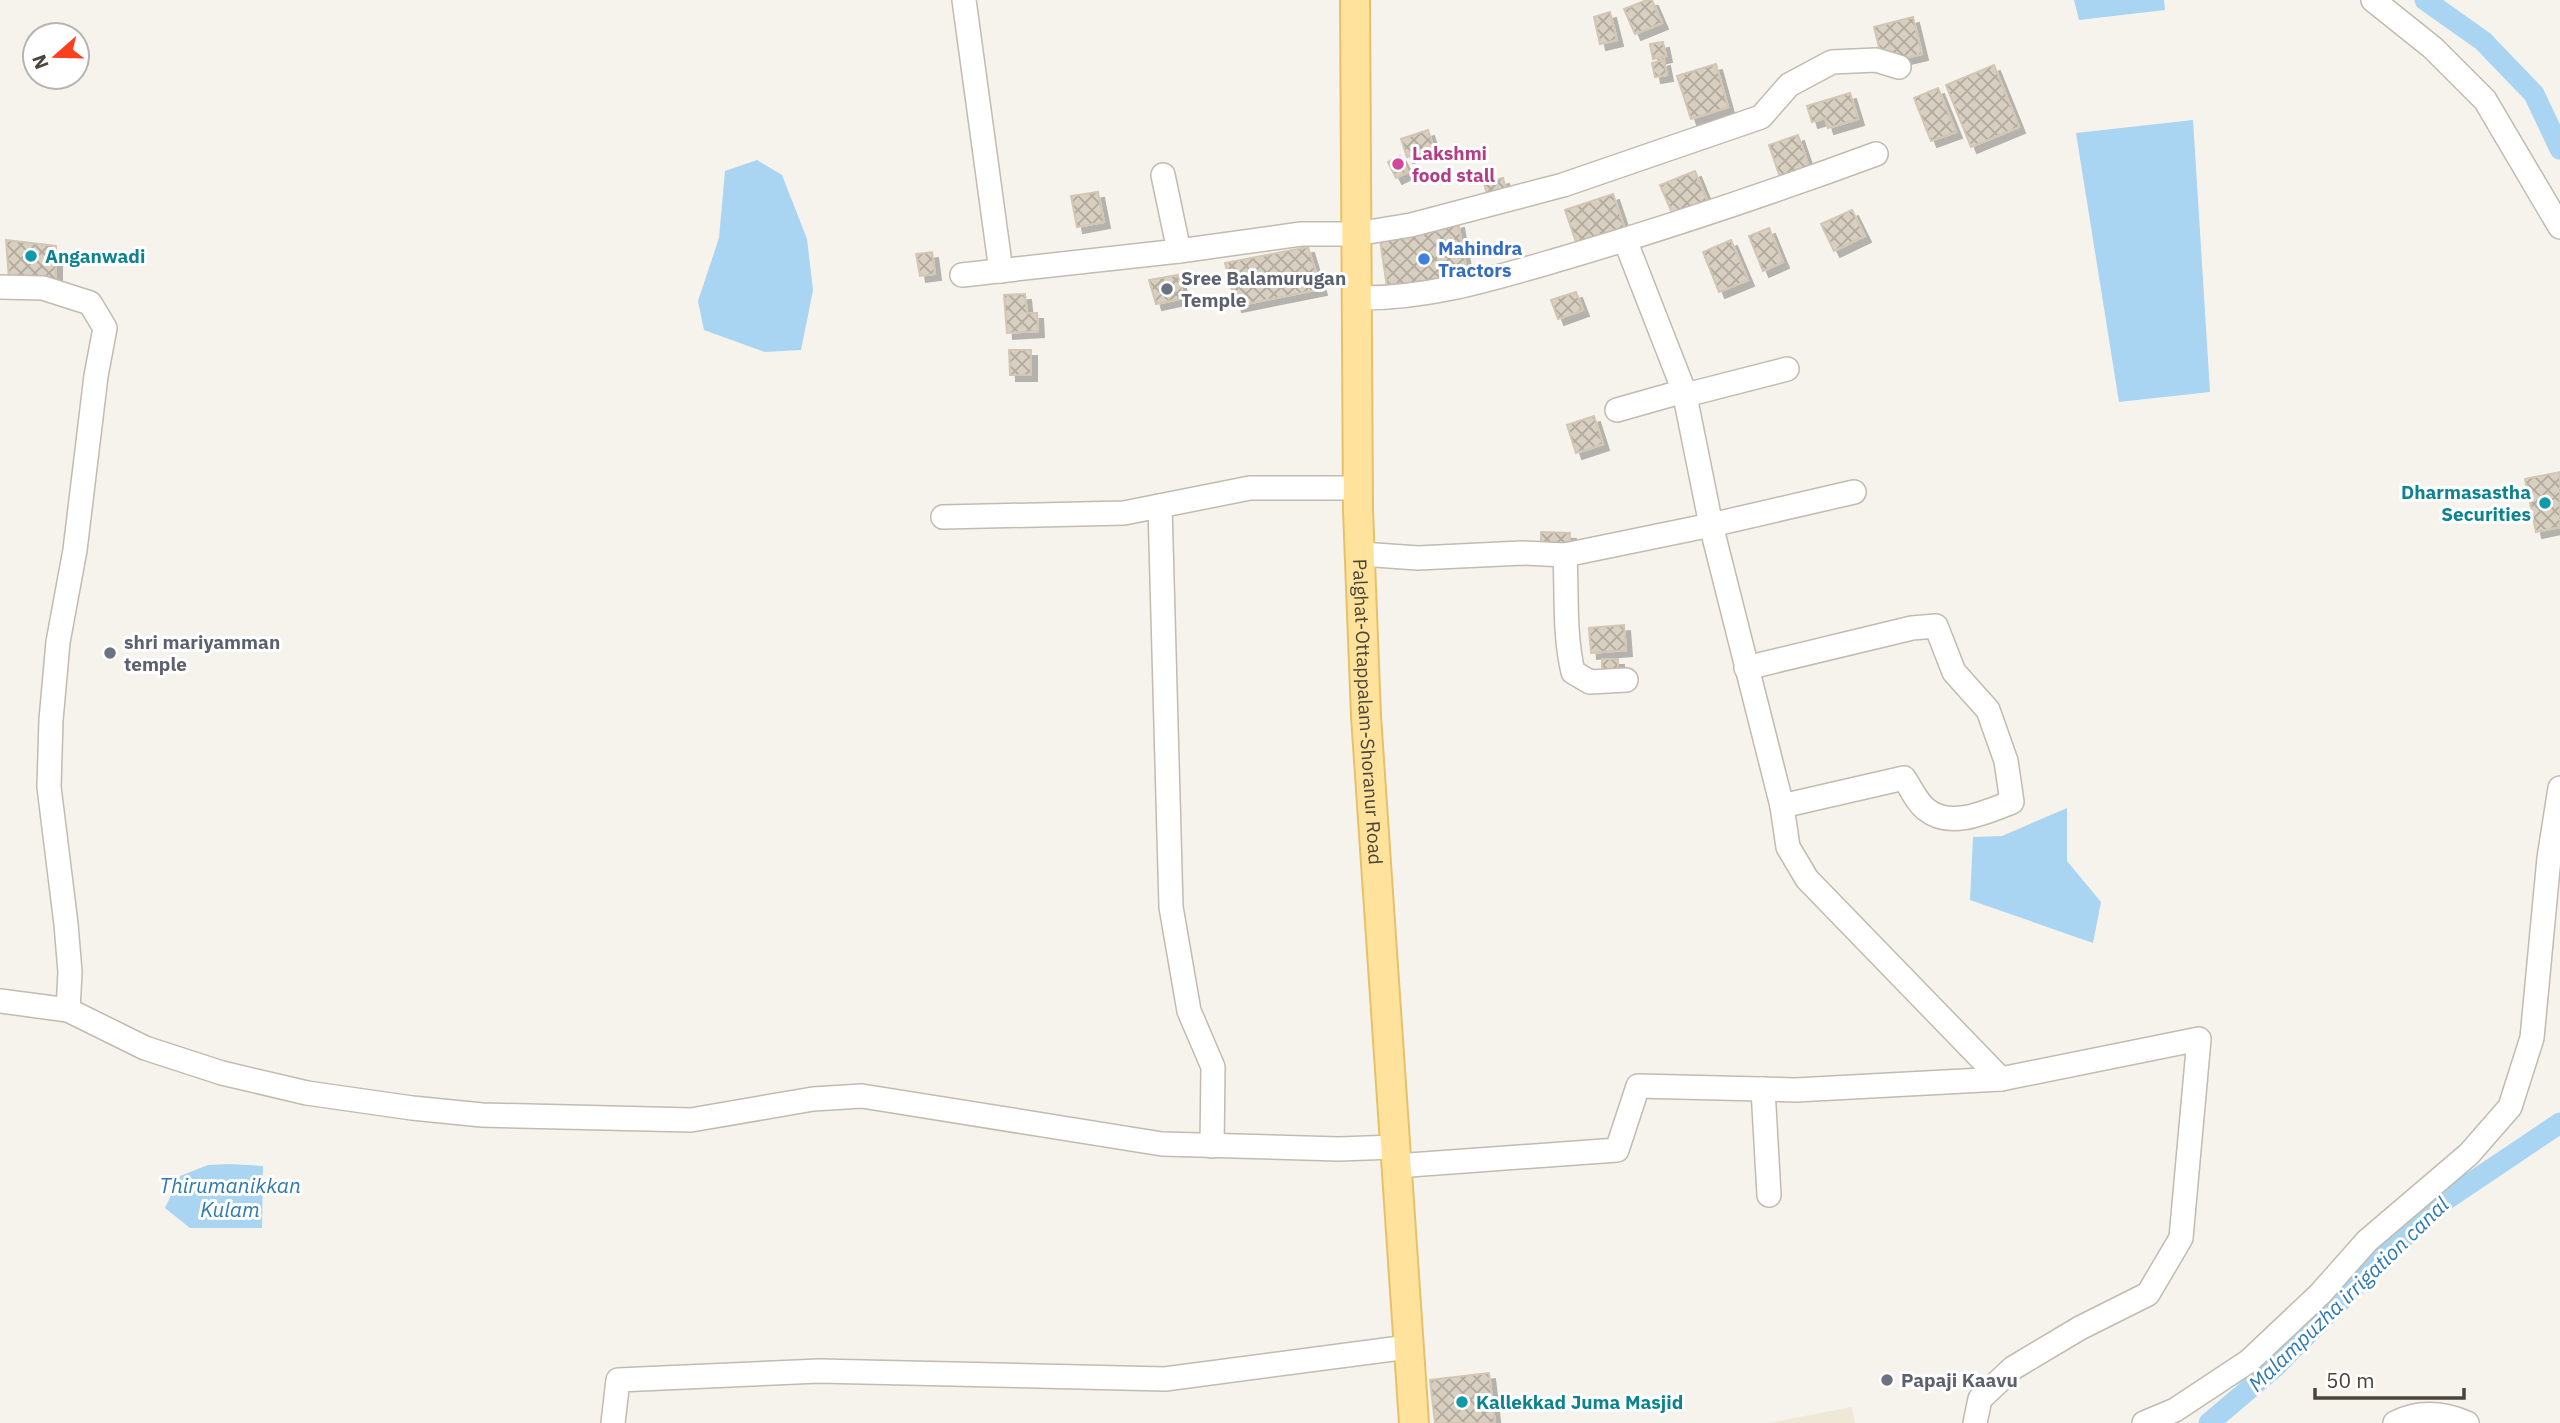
<svg xmlns="http://www.w3.org/2000/svg" width="2560" height="1423" font-family="'IBM Plex Sans',sans-serif">
  <style>
    .education { fill: #efe8d6 }
    .water { fill: #a9d4f2 }
    .lines { fill: none; stroke-linecap: round; stroke-linejoin: round }
    .canal { stroke: #a9d4f2; stroke-width: 21 }
    .building { fill: url(#building-cross-hatch); stroke: #d3c7b4; stroke-width: 2; filter: url(#shadow) }
    .minor-casing { stroke: #c2bbae; stroke-width: 26 }
    .major-casing { stroke: #e6c16a; stroke-width: 32 }
    .minor { stroke: #fff; stroke-width: 23 }
    .major { stroke: #ffe39c; stroke-width: 28 }
    .hotel-dot { fill: #d1479c; stroke: #fff; stroke-width: 2.5 }
    .culture-dot { fill: #0f9aa8; stroke: #fff; stroke-width: 2.5 }
    .shop-dot { fill: #3f7fe0; stroke: #fff; stroke-width: 2.5 }
    .worship-dot { fill: #6b7280; stroke: #fff; stroke-width: 2.5 }
    .labels { text-anchor: middle; dominant-baseline: central; stroke-width: 6; stroke-linejoin: round; paint-order: stroke }
    .hotel-label { font-size: 19px; font-weight: bold; fill: #b23c85; stroke: #fff; text-anchor: start }
    .shop-label { font-size: 19px; font-weight: bold; fill: #366cbe; stroke: #fff; text-anchor: start }
    .culture-label { font-size: 19px; font-weight: bold; fill: #0d838f; stroke: #fff; text-anchor: start }
    .worship-label { font-size: 19px; font-weight: bold; fill: #5b616d; stroke: #fff; text-anchor: start }
    .street-label { font-size: 19px; fill: #4b4439; stroke: #fff }
    .water-label { font-size: 21px; font-style: italic; fill: #2e7ab2; stroke: #fff }
  </style>
  <defs>
    <pattern id="building-cross-hatch" width="8" height="8" patternUnits="userSpaceOnUse" patternTransform="scale(1.75)"><rect width="8" height="8" fill="#d8cfc1"/><path d="M0 0l8 8M0 8l8-8" fill="none" stroke="#b1aa9e"/></pattern>
    <filter id="shadow"><feDropShadow dx="6" dy="6" stdDeviation="0" flood-color="#0004"/></filter>
  </defs>
  <rect width="100%" height="100%" fill="#f6f3ec"/>
  <path class="education" d="M 1852,1407 L 1855,1423 L 1768,1423 Z"/>
  <g class="water">
    <path d="M 2074,0 L 2164,0 L 2165,10 L 2079,20 Z"/>
    <path d="M 2193,120 L 2210,392 L 2119,402 L 2076,133 Z"/>
    <path d="M 757,160 L 782,175 L 807,239 L 813,290 L 801,350 L 765,352 L 704,330 L 698,301 L 719,238 L 725,171 Z"/>
    <path d="M 2067,808 L 2067,861 L 2101,902 L 2093,943 L 1970,900 L 1973,837 L 2002,836 Z"/>
    <path d="M 229,1164 L 263,1166 L 262,1228 L 190,1228 L 165,1208 L 180,1176 L 208,1165 Z"/>
  </g>
  <g class="lines">
    <g class="canal">
      <path d="M 2425,0 L 2483,41 L 2534,94 L 2560,149"/>
      <path d="M 2209,1423 L 2275,1367 L 2432,1209 L 2560,1123"/>
    </g>
  </g>
  <g class="building">
    <path d="M 1647,0 L 1652,0 L 1662,23 L 1635,34 L 1624,9 Z"/>
    <path d="M 1610,12 L 1617,40 L 1600,44 L 1594,17 Z"/>
    <path d="M 1913,17 L 1922,54 L 1883,63 L 1874,27 Z"/>
    <path d="M 1663,42 L 1666,56 L 1653,59 L 1650,44 Z"/>
    <path d="M 1664,60 L 1667,75 L 1655,77 L 1652,63 Z"/>
    <path d="M 1716,64 L 1728,107 L 1691,119 L 1677,76 Z"/>
    <path d="M 1994,65 L 2019,127 L 1971,147 L 1946,85 Z"/>
    <path d="M 1938,88 L 1956,132 L 1931,141 L 1914,98 Z"/>
    <path d="M 1850,93 L 1858,119 L 1828,128 L 1825,118 L 1812,122 L 1807,106 Z"/>
    <path d="M 1428,130 L 1434,149 L 1407,157 L 1401,139 Z"/>
    <path d="M 1798,135 L 1810,170 L 1781,180 L 1769,145 Z"/>
    <path d="M 1400,156 L 1408,172 L 1396,178 L 1388,162 Z"/>
    <path d="M 1695,171 L 1709,205 L 1675,220 L 1660,185 Z"/>
    <path d="M 1503,178 L 1508,197 L 1489,201 L 1484,183 Z"/>
    <path d="M 1098,192 L 1104,222 L 1077,227 L 1071,196 Z"/>
    <path d="M 1613,194 L 1627,235 L 1579,251 L 1565,210 Z"/>
    <path d="M 1852,210 L 1865,236 L 1834,251 L 1821,224 Z"/>
    <path d="M 1458,222 L 1468,278 L 1388,294 L 1380,240 Z"/>
    <path d="M 1769,228 L 1783,262 L 1763,271 L 1749,236 Z"/>
    <path d="M 6,240 L 56,246 L 56,281 L 9,279 Z"/>
    <path d="M 1731,240 L 1748,280 L 1719,292 L 1703,252 Z"/>
    <path d="M 1308,247 L 1321,289 L 1236,306 L 1225,263 Z"/>
    <path d="M 932,252 L 935,274 L 920,276 L 916,254 Z"/>
    <path d="M 1178,275 L 1184,298 L 1156,304 L 1149,280 Z"/>
    <path d="M 1576,292 L 1583,310 L 1558,319 L 1551,300 Z"/>
    <path d="M 1025,294 L 1027,313 L 1037,313 L 1038,331 L 1007,333 L 1004,295 Z"/>
    <path d="M 1009,350 L 1031,350 L 1031,375 L 1010,375 Z"/>
    <path d="M 1594,416 L 1603,444 L 1576,453 L 1567,425 Z"/>
    <path d="M 2560,472 L 2560,527 L 2536,532 L 2525,479 Z"/>
    <path d="M 1541,532 L 1570,533 L 1569,546 L 1541,545 Z"/>
    <path d="M 1624,625 L 1626,650 L 1591,653 L 1589,628 Z"/>
    <rect x="1602" y="659" width="16" height="13"/>
    <path d="M 1489,1373 L 1495,1423 L 1435,1423 L 1430,1380 Z"/>
  </g>
  <g class="lines">
    <g class="minor-casing">
      <g id="minor">
        <path d="M 964,0 L 1001,271"/>
        <path d="M 2373,0 L 2433,48 L 2485,100 L 2560,227"/>
        <path d="M 1163,175 L 1179,251"/>
        <path d="M 1625,240 L 1684,391"/>
        <path d="M 962,275 L 1179,251 L 1301,234 L 1356,234 L 1411,225 L 1563,185 L 1761,117 L 1789,85 L 1832,62 L 1876,60 L 1899,67"/>
        <path d="M 0,287 L 43,288 L 90,303 L 105,328 L 96,376 L 75,550 L 58,642 L 51,720 L 49,787 L 66,924 L 70,972 L 68,1010 L 0,1001"/>
        <path d="M 1357,298 C 1429,299 1495,278 1564,258 C 1669,227 1773,192 1876,154"/>
        <path d="M 1686,395 L 1787,369"/>
        <path d="M 1854,492 L 1711,525 L 1782,806 L 1788,847 L 1807,879 L 2001,1079"/>
        <path d="M 1160,506 L 1171,907 L 1189,1011 L 1213,1067 L 1212,1146"/>
        <path d="M 943,517 L 1124,513 L 1250,488 L 1358,488"/>
        <path d="M 1361,554 L 1418,558 L 1522,553 L 1565,555 L 1711,525 L 1684,391 L 1617,410"/>
        <path d="M 1565,555 C 1567,594 1564,634 1573,672 L 1590,682 L 1626,680"/>
        <path d="M 1746,668 L 1912,628 L 1936,626 L 1954,672 L 1988,710 L 2006,761 L 2012,802 C 1986,812 1951,829 1927,810 C 1917,803 1911,788 1904,778 L 1782,806"/>
        <path d="M 68,1010 L 145,1048 L 222,1073 L 307,1093 L 412,1108 L 482,1115 L 691,1120 L 813,1099 L 862,1096 L 1162,1144 L 1339,1149 L 1395,1147"/>
        <path d="M 1763,1089 L 1769,1195"/>
        <path d="M 1396,1166 L 1617,1150 L 1638,1086 L 1796,1090 L 2001,1079 L 2199,1039 L 2181,1238 L 2148,1294 L 2080,1328 L 2013,1368 L 1980,1399 L 1975,1423"/>
        <path d="M 613,1423 L 618,1380 L 819,1371 L 1165,1379 L 1408,1347"/>
        <path d="M 2144,1423 L 2175,1410 L 2249,1361 L 2320,1294 L 2367,1241 L 2469,1154 L 2510,1107 L 2532,1038 L 2549,858 L 2560,788"/>
        <path d="M 2395,1423 C 2418,1411 2443,1413 2467,1423"/>
      </g>
    </g>
    <g class="major-casing">
      <g id="major">
        <path id="s1" d="M 1355,0 L 1358,510 L 1366,716 L 1414,1423"/>
      </g>
    </g>
    <use href="#minor" class="minor"/>
    <use href="#major" class="major"/>
  </g>
  <circle class="hotel-dot" cx="1398" cy="164" r="7"/>
  <g class="culture-dot">
    <circle cx="31" cy="256" r="7"/>
    <circle cx="2545" cy="503" r="7"/>
    <circle cx="1462" cy="1402" r="7"/>
  </g>
  <circle class="shop-dot" cx="1424" cy="259" r="7"/>
  <g class="worship-dot">
    <circle cx="1167" cy="289" r="7"/>
    <circle cx="110" cy="653" r="7"/>
    <circle cx="1887" cy="1380" r="7"/>
  </g>
  <g class="labels">
    <g class="hotel-label">
      <text x="1412" y="153">Lakshmi<tspan x="1412" dy="22">food stall</tspan></text>
    </g>
    <g class="shop-label">
      <text x="1438" y="248">Mahindra<tspan x="1438" dy="22">Tractors</tspan></text>
    </g>
    <g class="culture-label">
      <text x="45" y="256">Anganwadi</text>
      <text x="2531" y="492" text-anchor="end">Dharmasastha<tspan x="2531" dy="22">Securities</tspan></text>
      <text x="1476" y="1402">Kallekkad Juma Masjid</text>
    </g>
    <g class="worship-label">
      <text x="1181" y="278">Sree Balamurugan<tspan x="1181" dy="22">Temple</tspan></text>
      <text x="124" y="642">shri mariyamman<tspan x="124" dy="22">temple</tspan></text>
      <text x="1901" y="1380">Papaji Kaavu</text>
    </g>
    <g class="street-label">
      <text stroke="none"><textPath href="#s1" startOffset="712">Palghat-Ottappalam-Shoranur Road</textPath></text>
    </g>
    <g class="water-label">
      <text x="230" y="1185">Thirumanikkan<tspan x="230" dy="24">Kulam</tspan></text>
      <text transform="translate(2348 1294) rotate(-44)">Malampuzha irrigation canal</text>
    </g>
  </g>
  <g transform="translate(56 56) rotate(250)"><circle r="33" fill="#ffffff" stroke="#b7b4b0" stroke-width="2"/>
  <path d="M0-5L12 26L0 18L-12 26Z" fill="#fc3f1d"/>
  <text y="-10" font-size="19" font-weight="bold" text-anchor="middle" fill="#4b4439">N</text>
  </g>
  <path d="M2315 1388v10h149v-10" fill="none" stroke="#4b4439" stroke-width="3.5"/>
  <text x="2326" y="1388" font-size="21" fill="#4b4439" stroke="#ffffff" stroke-width="5" paint-order="stroke">50 m</text>
</svg>
